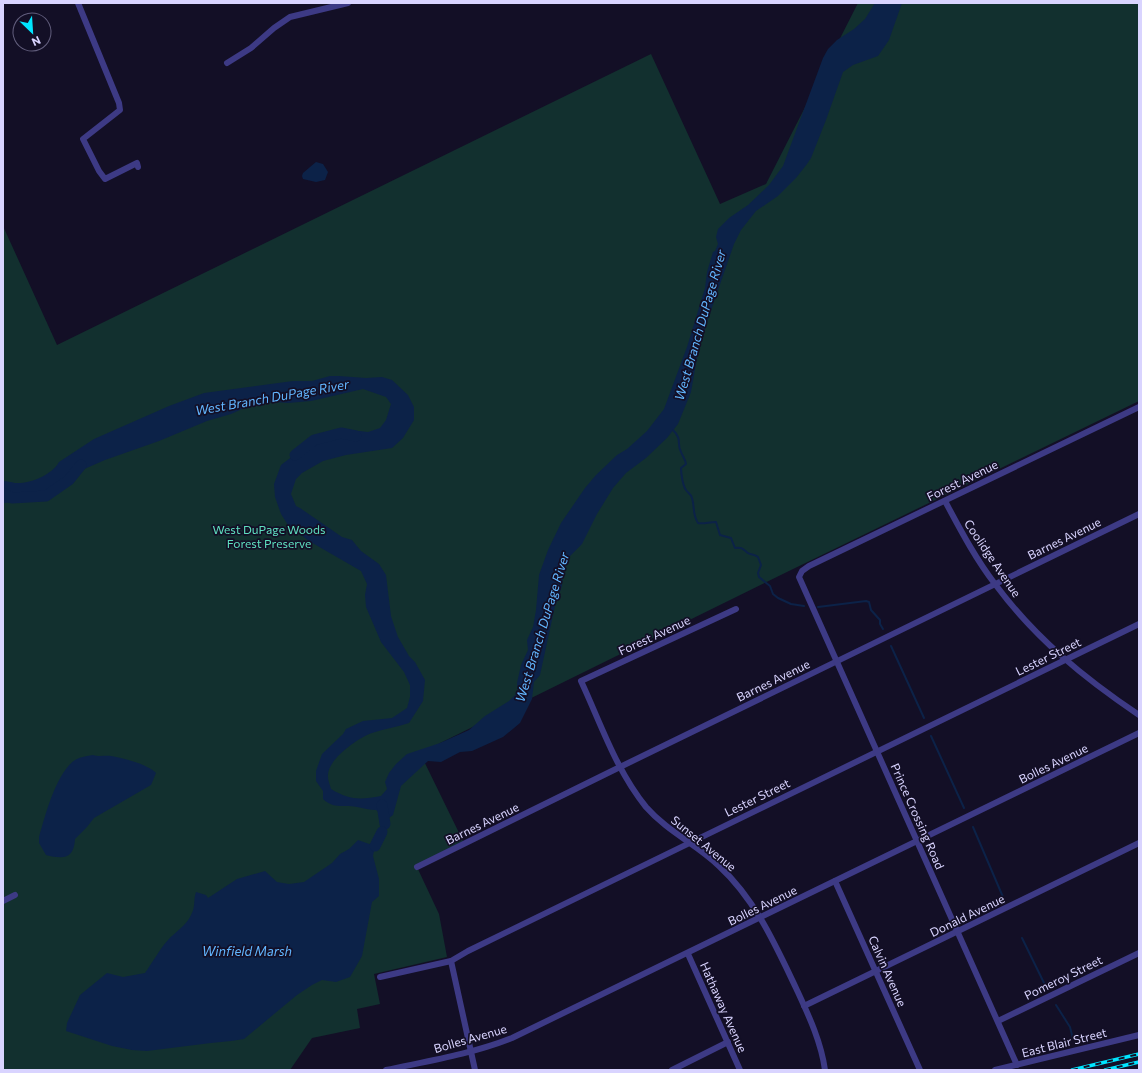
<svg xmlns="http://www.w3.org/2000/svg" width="1142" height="1073" font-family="Commissioner,sans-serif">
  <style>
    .green { fill: #12302f }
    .water { fill: #0c2248 }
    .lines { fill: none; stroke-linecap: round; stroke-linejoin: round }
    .stream { stroke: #0c2248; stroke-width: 2 }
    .river { stroke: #0c2248; stroke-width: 11 }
    .minor { stroke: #3d3a85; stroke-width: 6 }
    .rail-casing { stroke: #00e5ff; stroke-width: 3.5 }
    .rail { stroke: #130f26; stroke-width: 2; stroke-dasharray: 6; stroke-linecap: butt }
    .labels { text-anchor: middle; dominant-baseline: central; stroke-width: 3.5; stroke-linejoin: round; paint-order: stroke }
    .street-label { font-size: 12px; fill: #d9d4ff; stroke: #130f26 }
    .park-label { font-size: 12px; fill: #5fe0c0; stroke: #130f26 }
    .water-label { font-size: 13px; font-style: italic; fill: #62b6ff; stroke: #130f26 }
  </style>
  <rect width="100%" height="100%" fill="#130f26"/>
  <path class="green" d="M 858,3 L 1139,3 L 1139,401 L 791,570 L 420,753 L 463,841 L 416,865 L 439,914 L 447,957 L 374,974 L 380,1004 L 357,1009 L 360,1028 L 312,1038 L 290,1070 L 3,1070 L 3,226 L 57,345 L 651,54 L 720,204 L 766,184 Z"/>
  <g class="water">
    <path d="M 875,3 L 902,3 L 889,40 L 878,56 L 853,65 L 843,72 L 826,120 L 811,158 L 807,164 L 796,178 L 778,196 L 756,211 L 741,230 L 734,244 L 707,322 L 699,347 L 691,392 L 678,424 L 667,438 L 646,458 L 626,473 L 613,488 L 597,514 L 582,544 L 567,559 L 563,567 L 562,586 L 555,606 L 540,675 L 534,682 L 532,699 L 520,723 L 503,737 L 472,751 L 460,752 L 441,762 L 428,761 L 401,786 L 393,815 L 389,818 L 384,816 L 376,810 C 369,810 364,808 357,807 C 343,804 335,810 323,799 L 323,791 L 316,781 L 316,771 L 322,754 L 343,734 L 346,729 L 363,721 L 392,718 L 407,708 L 410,697 L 410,685 L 404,672 L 381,642 L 366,607 L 365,595 L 367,584 L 361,571 L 309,541 L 288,525 L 281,514 L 275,497 L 274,484 L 281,465 L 306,446 L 343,433 L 360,431 L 368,432 L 380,428 L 386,420 L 391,404 L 386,397 L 363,389 L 311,401 L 288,403 L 274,402 L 249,406 L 231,414 L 207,421 L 159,441 L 105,460 L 82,470 L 37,498 L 23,502 L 3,503 L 3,481 C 7,481 11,482 15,483 C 30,484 52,475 59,462 L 94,439 L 169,406 L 204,393 L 293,381 L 312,381 L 330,376 L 339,376 L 366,378 L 382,377 L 392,380 L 408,395 L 414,407 L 414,420 L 403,438 L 392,448 L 346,455 L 323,461 L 302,473 L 296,479 L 291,494 L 296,506 L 300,508 L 342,537 L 352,540 L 361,551 L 379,564 L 386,575 L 391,616 L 398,637 L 409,656 L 415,662 L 425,680 L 423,701 L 409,723 C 397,727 384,729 372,733 C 358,738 326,760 328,777 C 328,781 330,785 331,789 C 349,800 360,800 381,796 L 387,789 L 385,782 L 389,773 L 396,764 L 407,754 L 440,743 L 469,730 L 485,716 L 509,701 L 518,692 L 517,683 L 521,665 L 528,650 L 527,640 L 533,627 L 536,610 L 539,575 L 548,550 L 561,523 L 585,488 L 596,475 L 617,455 L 627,449 L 647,431 L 664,409 L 687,347 L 705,288 L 707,272 L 713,252 L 715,251 L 718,244 L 716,237 L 718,229 L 729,218 L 748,205 L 769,185 L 783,166 L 823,58 L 828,49 L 837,40 L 854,29 L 865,19 Z"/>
    <path d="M 316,162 L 323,164 L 328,172 L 325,180 L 316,182 L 303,179 L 302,176 L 303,173 Z"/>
    <path d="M 93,755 C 99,757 106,755 111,756 C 123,758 147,764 156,773 L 151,785 L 94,818 L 87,827 L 75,839 C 74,860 62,859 46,855 L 39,843 L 39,837 C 45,816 56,773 75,760 C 80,757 87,756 93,755 Z"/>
    <path d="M 358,840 L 375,846 L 373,856 L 379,879 L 379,896 L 372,902 L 362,956 L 350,977 L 336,982 L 322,980 L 312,985 L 297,995 L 244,1039 L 231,1041 L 211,1043 L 147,1051 L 132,1050 L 112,1046 L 66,1031 L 67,1023 L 80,995 L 107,973 L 123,977 L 145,973 C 153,962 159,950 168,940 C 175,932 187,925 191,915 C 196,906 193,900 196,892 L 206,895 L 208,898 L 237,879 L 265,871 L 277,882 L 289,884 L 304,882 L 332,863 L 340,854 L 349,849 Z"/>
  </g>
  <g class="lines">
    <g class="stream">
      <path d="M 673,430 C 683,440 676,443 681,452 C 683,457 685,458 686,464 L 681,468 C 681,474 683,486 686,490 C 688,493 691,494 692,498 C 695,507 692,514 698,523 C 704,524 709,522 716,522 L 720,535 L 731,538 L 735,548 C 742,547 743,549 748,553 C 751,555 755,554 758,557 L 761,565 L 758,573 L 759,577 L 770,586 L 773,594 L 778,598 L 791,604 L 804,606"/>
      <path d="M 818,607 L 866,601 L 869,602 L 871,610 L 880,620 L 880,624 L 883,629"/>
      <path d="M 891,646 L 924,718"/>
      <path d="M 931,736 L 964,808"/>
      <path d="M 973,827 L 1003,897"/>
      <path d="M 1022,938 L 1046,987"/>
      <path d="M 1056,1005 L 1070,1027 L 1073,1039"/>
    </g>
    <g class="river">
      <path d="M 295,455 L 314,440 L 341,433 L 356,436"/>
      <path d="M 3,493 L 12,498 L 46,496 L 69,480 L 81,465"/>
      <path d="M 382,805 L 385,824"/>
      <path d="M 375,846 L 382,832"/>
    </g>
    <g class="minor">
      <path d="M 78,3 L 119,103 L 120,110 L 83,139 L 99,171 L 105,179 L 137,163 L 138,167"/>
      <path d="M 227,63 L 251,48 L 274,28 L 290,17 L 348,3"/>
      <path d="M 945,501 C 960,529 975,558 995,584 C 1035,638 1084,678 1139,715"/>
      <path d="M 736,609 L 581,681 C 601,724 616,770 646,807 C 668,832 696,844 719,866 C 755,899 775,944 796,988 C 808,1014 821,1041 825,1070"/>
      <path d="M 417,867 L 620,767 L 1139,514"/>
      <path d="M 835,881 L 920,1070"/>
      <path d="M 3,901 L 15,895"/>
      <path d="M 688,954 L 740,1070"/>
      <path d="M 451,961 L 475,1070"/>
      <path d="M 380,977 L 451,961 L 468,951 L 1139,624"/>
      <path d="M 804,1006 L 1139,843"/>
      <path d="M 998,1021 L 1139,953"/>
      <path d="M 1017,1065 L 799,577 L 802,571 L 809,566 L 1139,407"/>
      <path d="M 386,1070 C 428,1061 472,1054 512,1038 L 1139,733"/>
      <path d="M 672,1070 L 728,1042"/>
      <path d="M 995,1070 L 1139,1035"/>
    </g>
    <g class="rail-casing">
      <g id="rail">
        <path d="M 1072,1070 L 1139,1054"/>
        <path d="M 1105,1070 L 1139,1062"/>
      </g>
    </g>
    <use href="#rail" class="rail"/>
  </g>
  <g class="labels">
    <g class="street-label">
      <text transform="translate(962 480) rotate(-26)">Forest Avenue</text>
      <text transform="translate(1064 538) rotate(-26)">Barnes Avenue</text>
      <text transform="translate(993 558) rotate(56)">Coolidge Avenue</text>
      <text transform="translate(654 635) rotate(-25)">Forest Avenue</text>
      <text transform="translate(1048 656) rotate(-26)">Lester Street</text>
      <text transform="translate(773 680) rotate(-26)">Barnes Avenue</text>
      <text transform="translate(1053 763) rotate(-26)">Bolles Avenue</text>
      <text transform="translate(757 797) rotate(-26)">Lester Street</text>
      <text transform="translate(918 816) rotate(66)">Prince Crossing Road</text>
      <text transform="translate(482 823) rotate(-26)">Barnes Avenue</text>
      <text transform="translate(704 843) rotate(39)">Sunset Avenue</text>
      <text transform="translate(762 905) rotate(-26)">Bolles Avenue</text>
      <text transform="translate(967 915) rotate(-26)">Donald Avenue</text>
      <text transform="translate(888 971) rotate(66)">Calvin Avenue</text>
      <text transform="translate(1063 977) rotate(-26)">Pomeroy Street</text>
      <text transform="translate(724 1007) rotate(66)">Hathaway Avenue</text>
      <text transform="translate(470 1038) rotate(-16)">Bolles Avenue</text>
      <text transform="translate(1064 1042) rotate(-14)">East Blair Street</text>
    </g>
    <g class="park-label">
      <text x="269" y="529">West DuPage Woods<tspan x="269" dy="14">Forest Preserve</tspan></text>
    </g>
    <g class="water-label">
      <text transform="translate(700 325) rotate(-74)">West Branch DuPage River</text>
      <text transform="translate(272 397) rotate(-10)">West Branch DuPage River</text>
      <text transform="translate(542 627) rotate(-73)">West Branch DuPage River</text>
      <text x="247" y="951">Winfield Marsh</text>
    </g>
  </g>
  <rect width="1142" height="1073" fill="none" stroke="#d9d4ff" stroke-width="8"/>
  <g transform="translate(32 32) rotate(155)"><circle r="19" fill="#130f26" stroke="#625e7d"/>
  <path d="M0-3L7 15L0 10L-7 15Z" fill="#00e5ff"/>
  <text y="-6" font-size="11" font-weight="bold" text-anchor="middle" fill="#d9d4ff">N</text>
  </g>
</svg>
